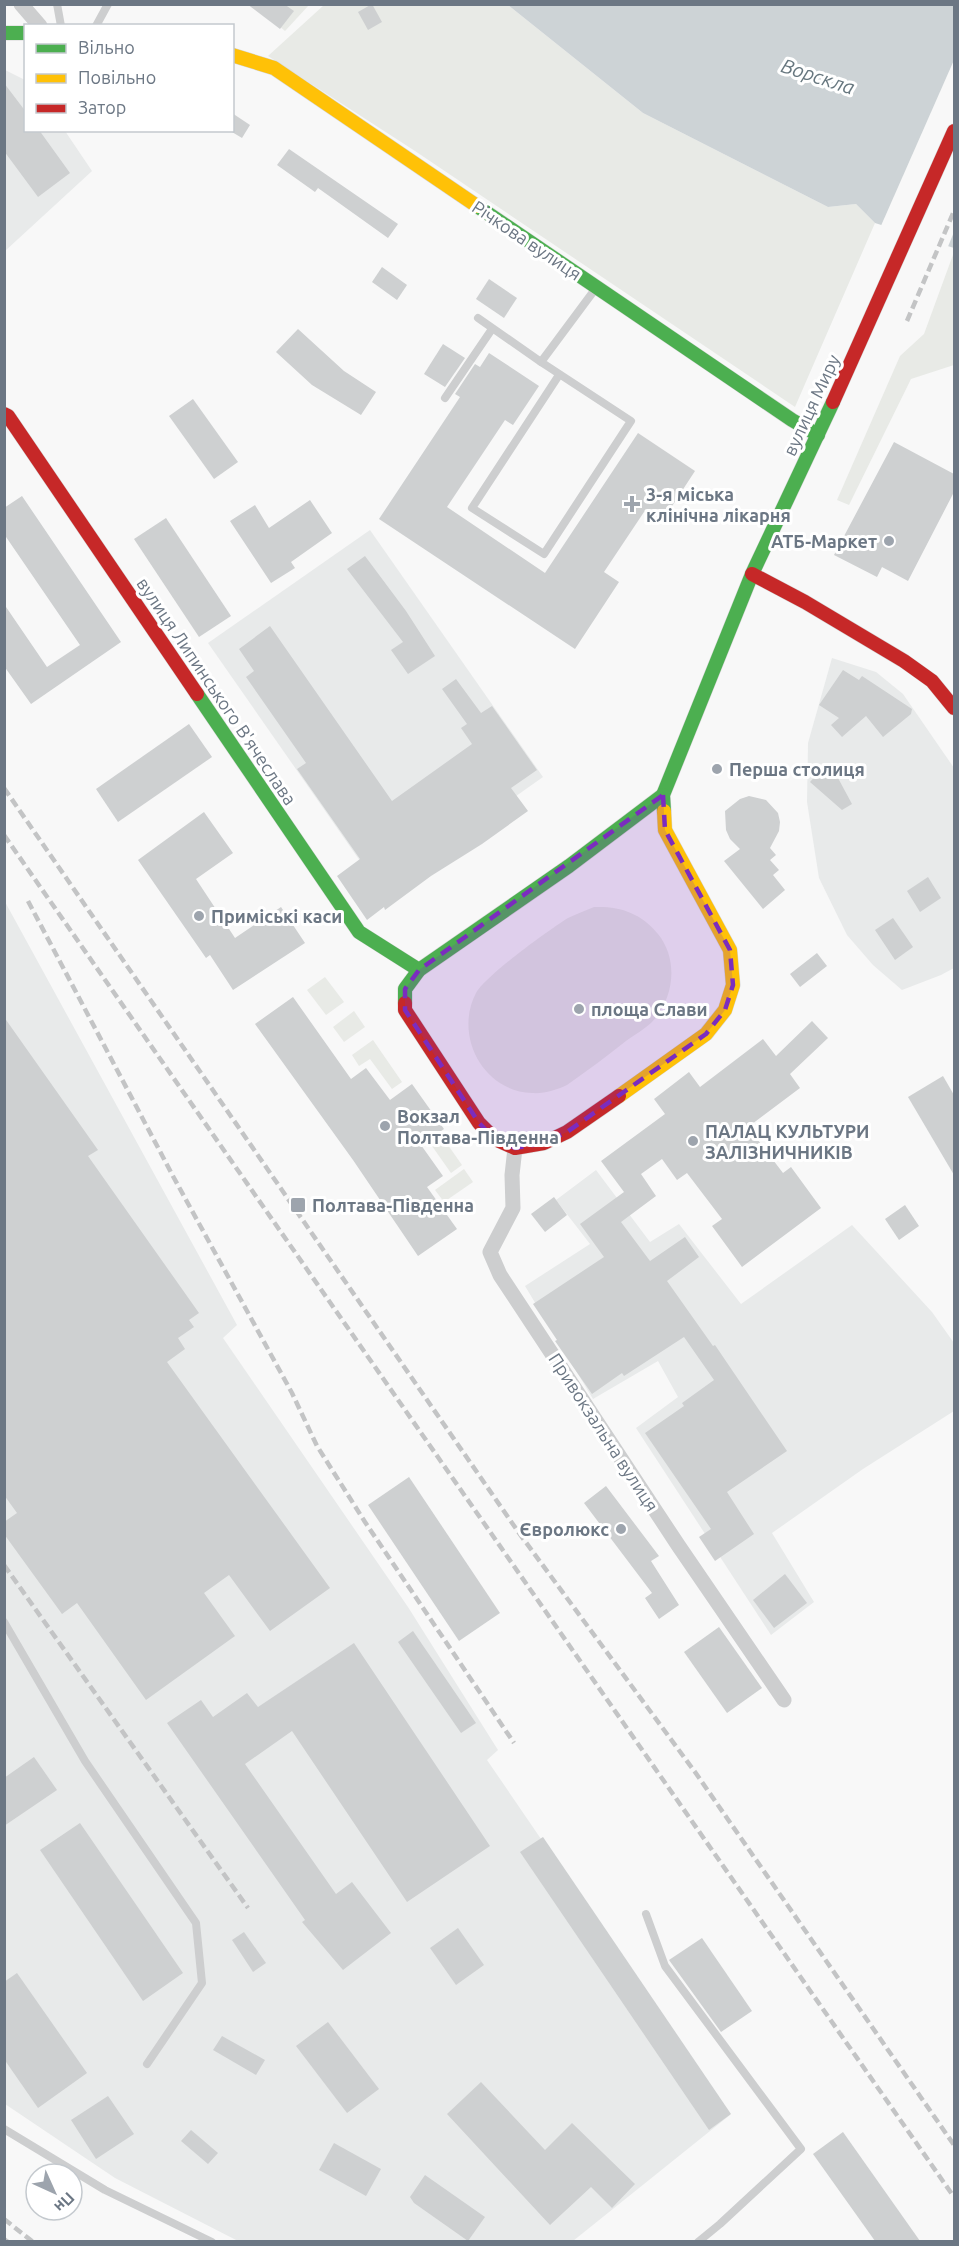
<svg xmlns="http://www.w3.org/2000/svg" width="959" height="2246" font-family="Ubuntu,sans-serif">
  <style>
    .built { fill: #e8eaea }
    .green { fill: #e8eae6 }
    .water { fill: #cdd3d6 }
    .pier { fill: #f8f8f8 }
    .building { fill: #ced0d1 }
    .lines { fill: none; stroke-linecap: round; stroke-linejoin: round }
    .fast-casing { stroke: #d5d6d6; stroke-width: 15 }
    .slow-casing { stroke: #d5d6d6; stroke-width: 15 }
    .jam-casing { stroke: #d5d6d6; stroke-width: 15 }
    .lane { stroke: #cdcecf; stroke-width: 8 }
    .street { stroke: #cdcecf; stroke-width: 15 }
    .fast { stroke: #4caf50; stroke-width: 14 }
    .slow { stroke: #ffc107; stroke-width: 14 }
    .jam { stroke: #c62828; stroke-width: 14 }
    .rail { stroke: #c3c4c5; stroke-width: 4.5; stroke-dasharray: 9 4.5; stroke-linecap: butt }
    .marked { fill: #7b2cbf; fill-opacity: 0.2; stroke: #7b2cbf; stroke-width: 4.5; stroke-dasharray: 12 8; stroke-linejoin: round }
    .poi-dot { fill: #9da4ad; stroke: #fff; stroke-width: 2 }
    .labels { text-anchor: middle; dominant-baseline: central; stroke-width: 6; stroke-linejoin: round; paint-order: stroke }
    .street-label { font-size: 18px; fill: #6c7784; stroke: #fff }
    .poi-label { font-size: 18px; font-weight: bold; fill: #6c7784; stroke: #fff; text-anchor: start }
    .water-label { font-size: 20px; font-style: italic; fill: #67777f; stroke: #fff }
  </style>
  <rect width="100%" height="100%" fill="#f8f8f8"/>
  <g class="built">
    <path d="M 5,70 L 25,80 L 26,130 L 65,131 L 92,171 L 5,251 Z"/>
    <path d="M 370,530 L 543,777 L 381,891 L 208,643 Z"/>
    <path d="M 832,658 L 876,672 L 903,694 L 954,768 L 954,968 L 941,975 L 902,990 L 873,965 L 847,935 L 819,878 L 807,802 L 808,743 Z"/>
    <path d="M 4,900 L 237,1325 L 223,1338 L 408,1607 L 498,1750 L 487,1760 L 730,2115 L 573,2241 L 238,2241 L 115,2178 L 5,2104 Z"/>
    <path d="M 596,1170 L 650,1242 L 679,1224 L 741,1304 L 852,1225 L 932,1312 L 954,1343 L 954,1411 L 863,1469 L 772,1533 L 814,1602 L 771,1635 L 636,1428 L 678,1397 L 658,1361 L 593,1399 L 525,1286 L 590,1244 L 556,1200 Z"/>
  </g>
  <g class="green">
    <path d="M 255,5 L 309,5 L 285,31 Z"/>
    <path d="M 324,5 L 508,5 L 643,113 L 828,207 L 856,204 L 875,223 L 795,407 L 415,151 L 268,56 Z"/>
    <path d="M 954,252 L 954,365 L 911,379 L 849,505 L 837,500 L 900,356 L 924,334 Z"/>
    <path d="M 594,907 C 620,906 641,913 658,934 C 679,960 674,999 652,1022 C 645,1029 634,1035 626,1041 C 607,1056 587,1071 567,1085 C 556,1090 544,1094 532,1093 C 482,1091 454,1035 476,993 C 485,976 550,929 568,918 C 576,914 585,911 594,907 Z"/>
    <path d="M 325,977 L 344,1002 L 326,1015 L 307,990 Z"/>
    <path d="M 354,1011 L 365,1027 L 344,1042 L 333,1027 Z"/>
    <path d="M 373,1040 L 402,1082 L 392,1089 L 370,1059 L 359,1066 L 352,1055 Z"/>
    <path d="M 443,1138 L 462,1165 L 451,1173 L 432,1146 Z"/>
    <path d="M 464,1169 L 473,1182 L 444,1202 L 435,1190 Z"/>
  </g>
  <path class="water" d="M 508,5 L 954,5 L 954,248 L 875,223 L 856,204 L 828,207 L 643,113 Z"/>
  <path class="pier" d="M 954,60 L 954,232 L 947,249 L 880,228 Z"/>
  <g class="building">
    <path d="M 247,4 L 284,4 L 294,11 L 280,29 Z"/>
    <path d="M 372,4 L 382,22 L 368,30 L 358,12 Z"/>
    <path d="M 4,83 L 26,112 L 26,130 L 39,130 L 70,173 L 38,197 L 4,151 Z"/>
    <path d="M 232,113 L 250,125 L 242,138 L 232,132 Z"/>
    <path d="M 289,149 L 398,224 L 388,238 L 318,188 L 315,192 L 277,165 Z"/>
    <path d="M 382,267 L 407,285 L 397,300 L 372,282 Z"/>
    <path d="M 489,279 L 517,298 L 504,318 L 476,299 Z"/>
    <path d="M 298,329 L 344,371 L 376,392 L 361,415 L 312,385 L 276,352 Z"/>
    <path d="M 443,344 L 465,358 L 445,387 L 424,374 Z"/>
    <path d="M 489,353 L 539,386 L 513,425 L 505,420 L 447,507 L 545,573 L 638,433 L 695,471 L 661,523 L 644,512 L 604,572 L 619,582 L 575,649 L 379,519 L 460,397 L 455,394 L 475,364 L 480,367 Z"/>
    <path d="M 193,399 L 238,462 L 214,479 L 169,416 Z"/>
    <path d="M 894,442 L 954,474 L 954,492 L 908,581 L 882,567 L 877,577 L 834,555 Z"/>
    <path d="M 22,496 L 121,642 L 31,704 L 4,666 L 4,604 L 47,667 L 80,645 L 4,534 L 4,508 Z"/>
    <path d="M 310,500 L 332,533 L 291,562 L 295,568 L 271,583 L 230,521 L 255,505 L 269,528 Z"/>
    <path d="M 166,518 L 231,616 L 199,637 L 134,539 Z"/>
    <path d="M 365,556 L 406,611 L 435,656 L 408,674 L 391,650 L 403,642 L 347,569 Z"/>
    <path d="M 270,626 L 392,801 L 472,744 L 461,728 L 467,724 L 442,689 L 456,679 L 481,713 L 492,706 L 537,770 L 511,788 L 528,811 L 482,844 L 431,876 L 385,910 L 384,907 L 367,920 L 337,876 L 360,859 L 297,769 L 306,763 L 246,677 L 254,671 L 239,649 Z"/>
    <path d="M 843,670 L 859,680 L 862,676 L 912,709 L 911,714 L 883,737 L 866,716 L 842,737 L 831,725 L 839,718 L 819,705 Z"/>
    <path d="M 189,724 L 212,757 L 118,822 L 96,789 Z"/>
    <path d="M 826,764 L 840,776 L 838,778 L 852,804 L 842,810 L 810,782 Z"/>
    <path d="M 749,796 L 766,800 L 778,813 L 780,822 L 779,831 L 770,848 L 776,855 L 770,860 L 779,870 L 773,875 L 785,890 L 763,909 L 724,861 L 740,849 L 730,839 L 726,830 L 725,811 L 740,799 Z"/>
    <path d="M 204,812 L 233,853 L 196,879 L 235,938 L 281,907 L 305,943 L 233,990 L 210,955 L 206,958 L 138,860 Z"/>
    <path d="M 928,877 L 941,898 L 920,912 L 907,891 Z"/>
    <path d="M 893,918 L 913,947 L 895,960 L 875,930 Z"/>
    <path d="M 817,953 L 827,966 L 800,987 L 790,974 Z"/>
    <path d="M 293,997 L 351,1079 L 366,1068 L 390,1100 L 412,1084 L 444,1129 L 421,1145 L 443,1176 L 427,1187 L 457,1229 L 418,1256 L 353,1160 L 255,1024 Z"/>
    <path d="M 4,1017 L 98,1150 L 88,1156 L 199,1313 L 189,1320 L 194,1327 L 178,1338 L 185,1349 L 167,1362 L 330,1588 L 270,1631 L 229,1575 L 204,1593 L 235,1636 L 146,1700 L 77,1603 L 62,1614 L 4,1534 L 4,1522 L 17,1513 L 4,1495 Z"/>
    <path d="M 812,1021 L 828,1038 L 790,1074 L 800,1088 L 748,1127 L 783,1173 L 791,1167 L 821,1208 L 742,1267 L 712,1226 L 722,1219 L 687,1173 L 677,1180 L 662,1159 L 641,1174 L 656,1196 L 621,1222 L 650,1261 L 685,1237 L 699,1257 L 667,1281 L 713,1346 L 715,1345 L 787,1451 L 727,1492 L 754,1534 L 715,1561 L 699,1537 L 711,1529 L 645,1433 L 684,1406 L 682,1403 L 714,1380 L 684,1337 L 624,1376 L 622,1373 L 592,1394 L 555,1341 L 557,1340 L 533,1304 L 604,1257 L 580,1224 L 624,1192 L 601,1161 L 665,1114 L 654,1099 L 689,1072 L 700,1087 L 763,1039 L 776,1056 Z"/>
    <path d="M 943,1076 L 954,1095 L 954,1175 L 908,1097 Z"/>
    <path d="M 554,1197 L 567,1215 L 545,1232 L 531,1214 Z"/>
    <path d="M 905,1205 L 919,1226 L 899,1240 L 885,1219 Z"/>
    <path d="M 409,1477 L 500,1613 L 459,1641 L 368,1505 Z"/>
    <path d="M 606,1486 L 659,1556 L 651,1561 L 679,1605 L 659,1619 L 645,1598 L 652,1593 L 584,1503 Z"/>
    <path d="M 785,1574 L 807,1603 L 774,1628 L 753,1600 Z"/>
    <path d="M 719,1627 L 762,1688 L 727,1713 L 684,1652 Z"/>
    <path d="M 413,1631 L 476,1723 L 461,1733 L 398,1642 Z"/>
    <path d="M 354,1643 L 490,1846 L 407,1902 L 292,1731 L 245,1764 L 336,1894 L 352,1882 L 391,1933 L 343,1970 L 302,1922 L 305,1920 L 167,1723 L 201,1700 L 213,1717 L 247,1693 L 258,1707 Z"/>
    <path d="M 34,1757 L 57,1790 L 4,1826 L 4,1778 Z"/>
    <path d="M 80,1823 L 183,1973 L 143,2001 L 40,1850 Z"/>
    <path d="M 543,1837 L 731,2114 L 709,2130 L 520,1852 Z"/>
    <path d="M 458,1928 L 484,1965 L 456,1985 L 430,1948 Z"/>
    <path d="M 244,1932 L 266,1963 L 253,1972 L 232,1940 Z"/>
    <path d="M 702,1938 L 752,2011 L 721,2032 L 669,1960 Z"/>
    <path d="M 17,1973 L 87,2073 L 38,2108 L 4,2059 L 4,1982 Z"/>
    <path d="M 328,2022 L 379,2089 L 347,2113 L 296,2046 Z"/>
    <path d="M 222,2036 L 265,2060 L 256,2075 L 213,2050 Z"/>
    <path d="M 481,2082 L 545,2150 L 572,2123 L 635,2184 L 612,2208 L 591,2187 L 550,2225 L 447,2114 Z"/>
    <path d="M 108,2096 L 134,2134 L 96,2159 L 71,2120 Z"/>
    <path d="M 191,2130 L 218,2153 L 208,2164 L 181,2141 Z"/>
    <path d="M 843,2132 L 920,2241 L 875,2241 L 813,2154 Z"/>
    <path d="M 334,2143 L 381,2169 L 366,2196 L 319,2170 Z"/>
    <path d="M 425,2175 L 485,2217 L 468,2241 L 414,2203 L 410,2197 Z"/>
  </g>
  <g class="lines">
    <g class="fast-casing">
      <g id="fast">
        <path d="M 4,33 L 26,33"/>
        <path d="M 477,206 L 792,420 L 818,435"/>
        <path d="M 197,694 L 359,932 L 419,970"/>
        <path d="M 664,811 L 663,795 L 752,574 L 833,402"/>
        <path d="M 405,1003 L 405,989 L 419,970 L 569,866 L 663,795"/>
      </g>
    </g>
    <g class="slow-casing">
      <g id="slow">
        <path d="M 232,55 L 274,68 L 477,206"/>
        <path d="M 619,1096 L 706,1034 L 725,1010 L 733,985 L 730,950 L 665,830 L 664,811"/>
      </g>
    </g>
    <g class="jam-casing">
      <g id="jam">
        <path d="M 833,402 L 954,131"/>
        <path d="M 4,414 L 8,416 L 197,694"/>
        <path d="M 752,574 L 805,602 L 904,661 L 932,681 L 954,708"/>
        <path d="M 405,1003 L 405,1010 L 479,1123 L 495,1139 L 515,1148 L 544,1143 L 567,1132 L 619,1096"/>
      </g>
    </g>
    <g class="lane">
      <path d="M 57,4 L 61,26"/>
      <path d="M 96,26 L 108,4"/>
      <path d="M 478,318 L 541,362"/>
      <path d="M 559,375 L 472,508 L 544,554 L 631,421 L 541,362 L 596,288"/>
      <path d="M 445,398 L 492,329"/>
      <path d="M 4,1622 L 85,1761 L 196,1923 L 202,1983 L 147,2064"/>
      <path d="M 646,1914 L 665,1966 L 801,2149 L 720,2224 L 698,2242"/>
      <path d="M 4,2129 L 105,2190 L 212,2242"/>
    </g>
    <g class="street">
      <path d="M 21,4 L 40,26"/>
      <path d="M 515,1148 L 512,1175 L 513,1208 L 490,1252 L 500,1275 L 678,1545 L 784,1700"/>
    </g>
    <use href="#fast" class="fast"/>
    <use href="#slow" class="slow"/>
    <use href="#jam" class="jam"/>
    <g class="rail">
      <path d="M 907,321 L 954,211"/>
      <path d="M 4,788 L 519,1533 L 695,1772 L 954,2145"/>
      <path d="M 4,835 L 954,2197"/>
      <path d="M 28,901 L 174,1178 L 292,1393 L 317,1446 L 365,1522 L 514,1743"/>
      <path d="M 4,1565 L 248,1908"/>
      <path d="M 4,2219 L 33,2242"/>
      <path d="M 4,2239 L 8,2242"/>
    </g>
  </g>
  <path class="marked" d="M 663,795 L 665,830 L 730,950 L 733,985 L 725,1010 L 706,1034 L 567,1132 L 544,1143 L 515,1148 L 495,1139 L 479,1123 L 405,1010 L 405,989 L 419,970 Z"/>
  <g class="poi-dot">
    <path d="M629 495h6v6h6v6h-6v6h-6v-6h-6v-6h6z"/>
    <circle cx="889" cy="541" r="6"/>
    <circle cx="717" cy="769" r="6"/>
    <circle cx="199" cy="916" r="6"/>
    <circle cx="579" cy="1009" r="6"/>
    <circle cx="385" cy="1126" r="6"/>
    <circle cx="693" cy="1141" r="6"/>
    <rect x="290" y="1197" width="16" height="16" rx="3"/>
    <circle cx="621" cy="1529" r="6"/>
  </g>
  <g class="labels">
    <g class="street-label">
      <text transform="translate(527 240) rotate(34)">Річкова вулиця</text>
      <text transform="translate(811 405) rotate(-65)">вулиця Миру</text>
      <text transform="translate(217 691) rotate(56)">вулиця Липинського В'ячеслава</text>
      <text transform="translate(604 1432) rotate(57)">Привокзальна вулиця</text>
    </g>
    <g class="poi-label">
      <text x="646" y="494">3-я міська<tspan x="646" dy="21">клінічна лікарня</tspan></text>
      <text x="877" y="541" text-anchor="end">АТБ-Маркет</text>
      <text x="729" y="769">Перша столиця</text>
      <text x="211" y="916">Приміські каси</text>
      <text x="591" y="1009">площа Слави</text>
      <text x="397" y="1116">Вокзал<tspan x="397" dy="21">Полтава-Південна</tspan></text>
      <text x="705" y="1131">ПАЛАЦ КУЛЬТУРИ<tspan x="705" dy="21">ЗАЛIЗНИЧНИКIВ</tspan></text>
      <text x="312" y="1205">Полтава-Південна</text>
      <text x="609" y="1529" text-anchor="end">Євролюкс</text>
    </g>
    <g class="water-label">
      <text transform="translate(818 76) rotate(18)">Ворскла</text>
    </g>
  </g>
  <rect width="959" height="2246" fill="none" stroke="#6c7784" stroke-width="12"/>
  <rect x="24" y="24" width="210" height="108" fill="#ffffff" stroke="#c4c9ce" stroke-width="1.5"/>
  <rect x="36" y="44" width="30" height="9" fill="#4caf50" stroke="#c4c9ce" stroke-width="1.5"/>
  <text x="78" y="54" font-size="18" fill="#6c7784">Вільно</text>
  <rect x="36" y="74" width="30" height="9" fill="#ffc107" stroke="#c4c9ce" stroke-width="1.5"/>
  <text x="78" y="84" font-size="18" fill="#6c7784">Повільно</text>
  <rect x="36" y="104" width="30" height="9" fill="#c62828" stroke="#c4c9ce" stroke-width="1.5"/>
  <text x="78" y="114" font-size="18" fill="#6c7784">Затор</text>
  <g transform="translate(54 2192) rotate(135)"><circle r="28" fill="#ffffff" stroke="#c4c9ce" stroke-width="1.5"/>
  <path d="M0-4.5L10 22L0 15L-10 22Z" fill="#9da4ad"/>
  <text y="-9" font-size="16" font-weight="bold" text-anchor="middle" fill="#6c7784">Пн</text>
  </g>
</svg>
